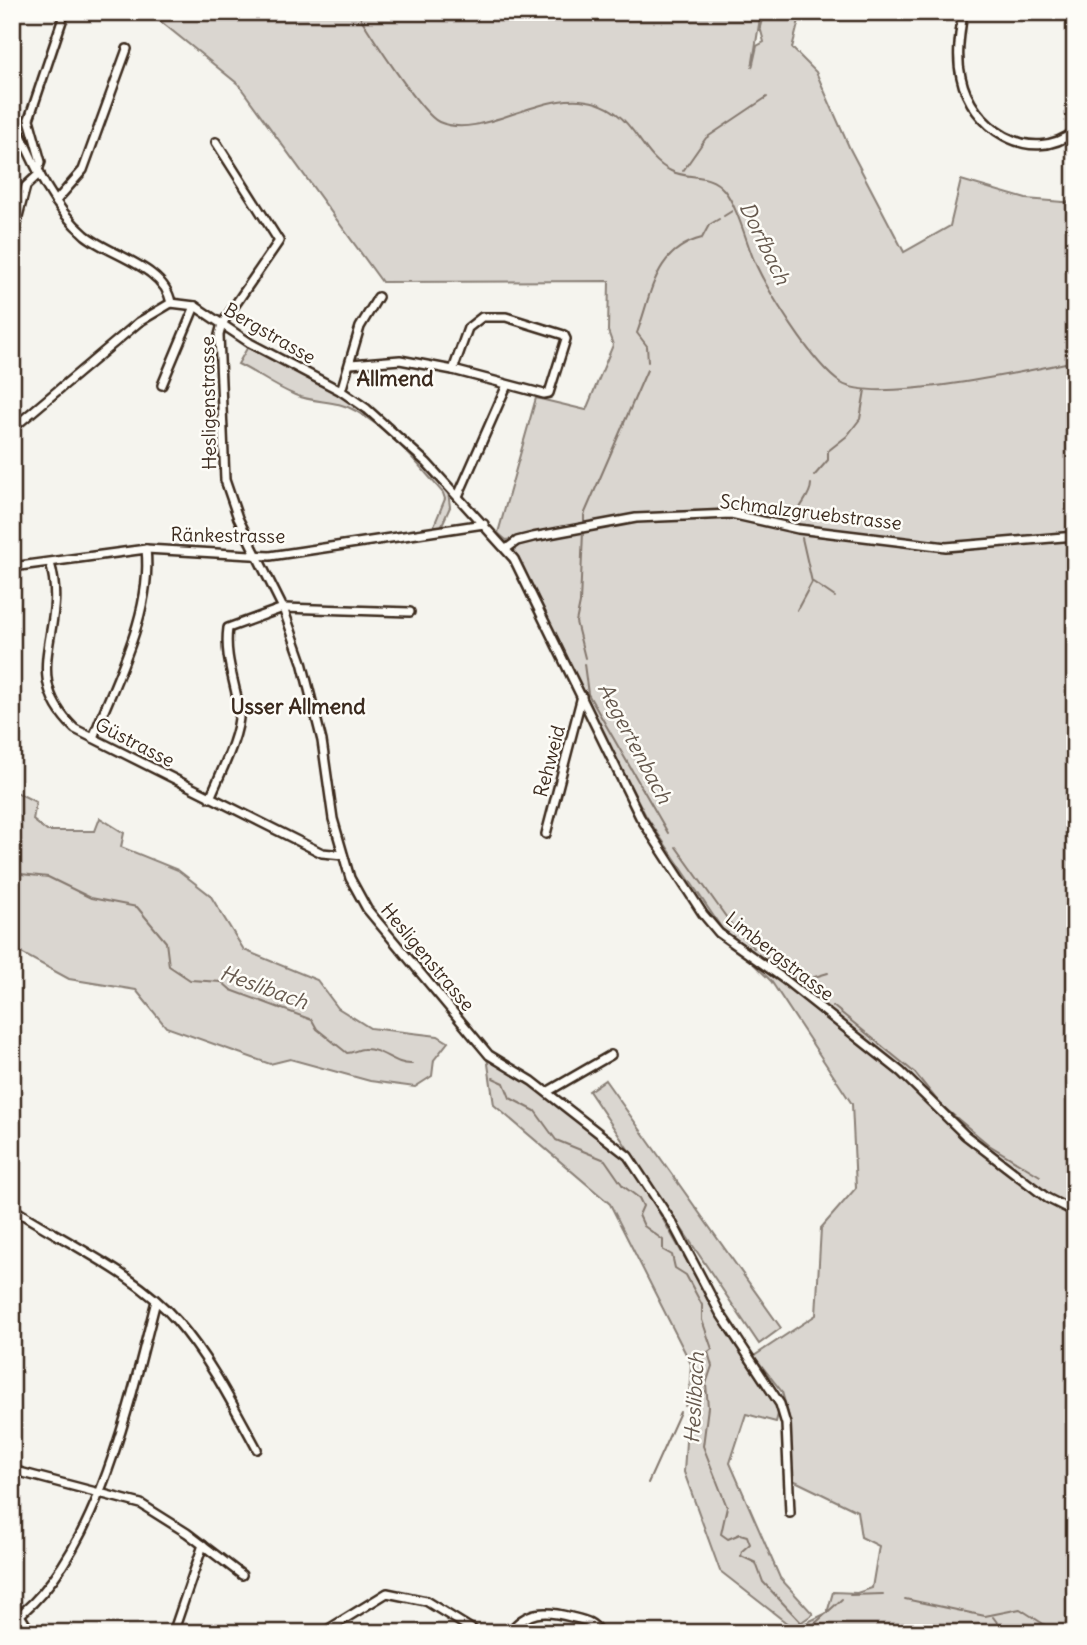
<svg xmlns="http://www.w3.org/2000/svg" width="1087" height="1645" font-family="Delius,sans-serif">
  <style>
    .green { fill: #dad6d0; stroke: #8a8077; stroke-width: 2 }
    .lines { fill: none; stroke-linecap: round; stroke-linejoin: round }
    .stream { stroke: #84786e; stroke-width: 2 }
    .minor-casing { stroke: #3b2a1e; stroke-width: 12 }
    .minor { stroke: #fdfcf7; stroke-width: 7 }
    .labels { text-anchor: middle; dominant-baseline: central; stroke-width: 5; stroke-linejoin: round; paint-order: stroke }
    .street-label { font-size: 19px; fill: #3b2a1e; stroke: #fdfcf7 }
    .water-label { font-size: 21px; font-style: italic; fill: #65584d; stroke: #fdfcf7 }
    .neighbourhood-label { font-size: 21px; font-weight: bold; fill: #3b2a1e; stroke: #fdfcf7 }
  </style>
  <rect width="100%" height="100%" fill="#f5f4ee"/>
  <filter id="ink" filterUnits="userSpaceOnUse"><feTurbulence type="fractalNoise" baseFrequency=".0143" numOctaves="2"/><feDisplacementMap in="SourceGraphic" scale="14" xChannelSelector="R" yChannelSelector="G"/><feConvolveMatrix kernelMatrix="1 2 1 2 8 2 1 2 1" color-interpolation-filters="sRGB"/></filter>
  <g filter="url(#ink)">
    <g class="green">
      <path d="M 149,12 L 761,12 L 752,68 L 757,46 L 764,42 L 760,27 L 764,12 L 801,12 L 792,48 L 816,72 L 850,149 L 904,252 L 950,226 L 961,180 L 1026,199 L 1075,203 L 1075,1633 L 797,1633 L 795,1628 L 827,1613 L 833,1592 L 857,1593 L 872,1588 L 879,1546 L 861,1537 L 857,1511 L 791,1479 L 789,1417 L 782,1392 L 754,1356 L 816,1315 L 821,1228 L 856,1188 L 852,1104 L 771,981 L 731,942 L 646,816 L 506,549 L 537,534 L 506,540 L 498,533 L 536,398 L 586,410 L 613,345 L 608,331 L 609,281 L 382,282 L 238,84 Z"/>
      <path d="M 250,343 L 339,393 L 402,442 L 448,491 L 450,507 L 441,527 L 433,528 L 445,499 L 443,493 C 417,463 391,430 356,411 C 335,399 317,404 295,395 C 275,387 257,373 238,364 Z"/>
      <path d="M 12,790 L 36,802 L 33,820 L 47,831 L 95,831 L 100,818 L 124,833 L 121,847 L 178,870 L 210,895 L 244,950 L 317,980 L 338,1008 L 370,1028 L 438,1036 L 448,1042 L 434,1060 L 432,1076 L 415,1087 L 370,1081 L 290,1059 L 270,1064 L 166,1027 L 136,990 L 69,979 L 12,948 Z"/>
      <path d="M 487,1057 L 533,1086 L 629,1160 L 733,1342 L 779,1410 L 776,1422 L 746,1414 L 730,1463 L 780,1578 L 813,1614 L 793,1628 L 720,1571 L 684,1472 L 691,1364 L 610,1204 L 494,1105 Z"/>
      <path d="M 605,1080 L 781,1328 L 759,1344 L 589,1091 Z"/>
    </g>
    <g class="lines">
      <g class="stream">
        <path d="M 357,12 C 369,32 422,115 439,122 C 489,144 560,70 617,114 C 638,130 646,159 671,171 C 689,180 709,172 724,190 C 736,204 746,240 753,258 C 766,289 813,365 841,383 C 875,405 1032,370 1075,361"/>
        <path d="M 683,171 L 706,138 L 767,97"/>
        <path d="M 724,216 L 732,211"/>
        <path d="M 648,362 L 647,346 L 637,333 C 652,293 654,250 702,238 L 709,225 L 719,219"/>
        <path d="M 814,476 L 828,460 L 828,451 L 847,436 L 860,419 L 865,390"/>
        <path d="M 797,520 C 796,506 811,498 811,484"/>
        <path d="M 584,522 L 584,515 L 647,370"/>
        <path d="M 583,532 L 580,603 L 576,622 L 585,658"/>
        <path d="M 813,582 L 835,597"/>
        <path d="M 797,610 L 812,582 L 802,538"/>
        <path d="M 584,664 L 588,694 L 668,833"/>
        <path d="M 676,847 L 734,928 L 754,948"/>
        <path d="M 12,873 L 48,877 L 91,898 L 137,907 L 166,942 L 169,966 L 190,980 L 222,982 L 231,990 L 312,1020 L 317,1029 L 347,1053 C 353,1053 358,1049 363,1049 C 382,1048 394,1065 412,1064"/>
        <path d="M 767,958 L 820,996"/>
        <path d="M 795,977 L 811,978 L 828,973"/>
        <path d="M 833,1006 L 915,1073 L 940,1104 L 989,1145 L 1040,1176"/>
        <path d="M 493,1078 L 504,1083 L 510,1098 L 535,1111 L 556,1140 L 605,1160 L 623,1186 L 639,1198 L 643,1206 L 639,1215 L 644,1226 L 663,1240 L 663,1250 L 672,1255 L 675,1268 L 686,1275 L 702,1305 L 702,1320 L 712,1349 L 708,1352 L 712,1366 L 706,1384 L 708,1407 L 703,1446 L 727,1507 L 721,1534 L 728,1539 L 740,1534 L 747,1536 L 750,1544 L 742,1551 L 741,1556 L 756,1563 L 763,1582 L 811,1633"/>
        <path d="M 685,1406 L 691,1398 L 698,1398 L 706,1391"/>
        <path d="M 648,1483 L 680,1412"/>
        <path d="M 850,1595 L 883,1594"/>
        <path d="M 905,1599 L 985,1616 L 1020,1609 L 1056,1632"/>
        <path d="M 993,1617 L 1005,1633"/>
        <path d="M 810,1628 L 842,1599"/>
      </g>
      <g class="minor-casing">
        <g id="minor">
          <path d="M 963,12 C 960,33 956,56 961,77 C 971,127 1030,167 1075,131"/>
          <path d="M 12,115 C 31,157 49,204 85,235 C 111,256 165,267 171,303"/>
          <path d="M 216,142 L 279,241 L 222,324 L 219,335 L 225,480 L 238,518 L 283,608 L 302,662 L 322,741 L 333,819 L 350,878 L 367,909 L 489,1055 L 532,1081 L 628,1156 L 673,1224 L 720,1313 L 780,1404 L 786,1424 L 790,1513"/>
          <path d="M 38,170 L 41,162 L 29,119 L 65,12"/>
          <path d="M 56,201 L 83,170 L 127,49"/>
          <path d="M 12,239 L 26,186 L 40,173"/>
          <path d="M 482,317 L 506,317 L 564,335 L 566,339 L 549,393 L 544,394 L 453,370 L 468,328 Z"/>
          <path d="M 351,364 L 400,360 L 453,370"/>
          <path d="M 162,385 L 195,306"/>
          <path d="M 341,391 L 360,327 L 378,297"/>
          <path d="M 12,429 L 139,322 L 171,303 L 195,306 L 250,343 L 341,391 L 367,409 L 427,463 L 514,559 L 640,817 L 703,914 L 719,933 L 784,979 L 901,1072 L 965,1135 L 1047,1198 L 1075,1212"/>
          <path d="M 458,496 L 507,385"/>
          <path d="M 506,549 L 517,541 L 533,537 L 636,518 L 731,514 L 798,529 L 946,547 L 1075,536"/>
          <path d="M 50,563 C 70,629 16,673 75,729 L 322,853 L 343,855"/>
          <path d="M 12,567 L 146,549 L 270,556 L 484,524"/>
          <path d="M 93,738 C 115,681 153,612 146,549"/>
          <path d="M 210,798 C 219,776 242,732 239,709 C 235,681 224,657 228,628 L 283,608 L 410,612"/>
          <path d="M 546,834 L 582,696"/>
          <path d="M 547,1092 L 611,1055"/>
          <path d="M 12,1208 C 64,1242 137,1274 177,1321 C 210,1359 233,1405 257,1449"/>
          <path d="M 12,1470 L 141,1504 L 187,1533 L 242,1575"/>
          <path d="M 12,1602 L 31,1633"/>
          <path d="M 12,1621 C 97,1560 131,1397 156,1301"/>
          <path d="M 173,1633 L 203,1545"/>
          <path d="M 322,1633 L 387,1593 L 426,1601 L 478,1633"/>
          <path d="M 509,1633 C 526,1610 545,1610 571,1617 C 583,1620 593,1621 600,1633"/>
        </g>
      </g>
      <use href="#minor" class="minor"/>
    </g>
  </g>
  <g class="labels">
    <g class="street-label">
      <text transform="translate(270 333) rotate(30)">Bergstrasse</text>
      <text transform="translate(208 403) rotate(-91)">Hesligenstrasse</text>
      <text transform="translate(811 512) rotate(7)">Schmalzgruebstrasse</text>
      <text transform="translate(228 535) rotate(1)">Ränkestrasse</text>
      <text transform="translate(135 742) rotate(27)">Güstrasse</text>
      <text transform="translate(549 761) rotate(-75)">Rehweid</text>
      <text transform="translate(780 956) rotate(38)">Limbergstrasse</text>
      <text transform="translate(428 957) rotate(50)">Hesligenstrasse</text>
    </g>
    <g class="water-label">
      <text transform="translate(765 243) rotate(64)">Dorfbach</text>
      <text transform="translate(635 743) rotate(62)">Aegertenbach</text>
      <text transform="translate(264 987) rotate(20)">Heslibach</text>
      <text transform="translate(694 1398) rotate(-87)">Heslibach</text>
    </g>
    <g class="neighbourhood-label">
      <text x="395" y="378">Allmend</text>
      <text x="298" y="706">Usser Allmend</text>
    </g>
  </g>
  <rect width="1087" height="1645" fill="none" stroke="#fdfcf7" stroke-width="42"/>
  <rect x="21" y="21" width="1045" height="1603" fill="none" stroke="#3b2a1e" stroke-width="2.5" filter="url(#ink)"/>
</svg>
